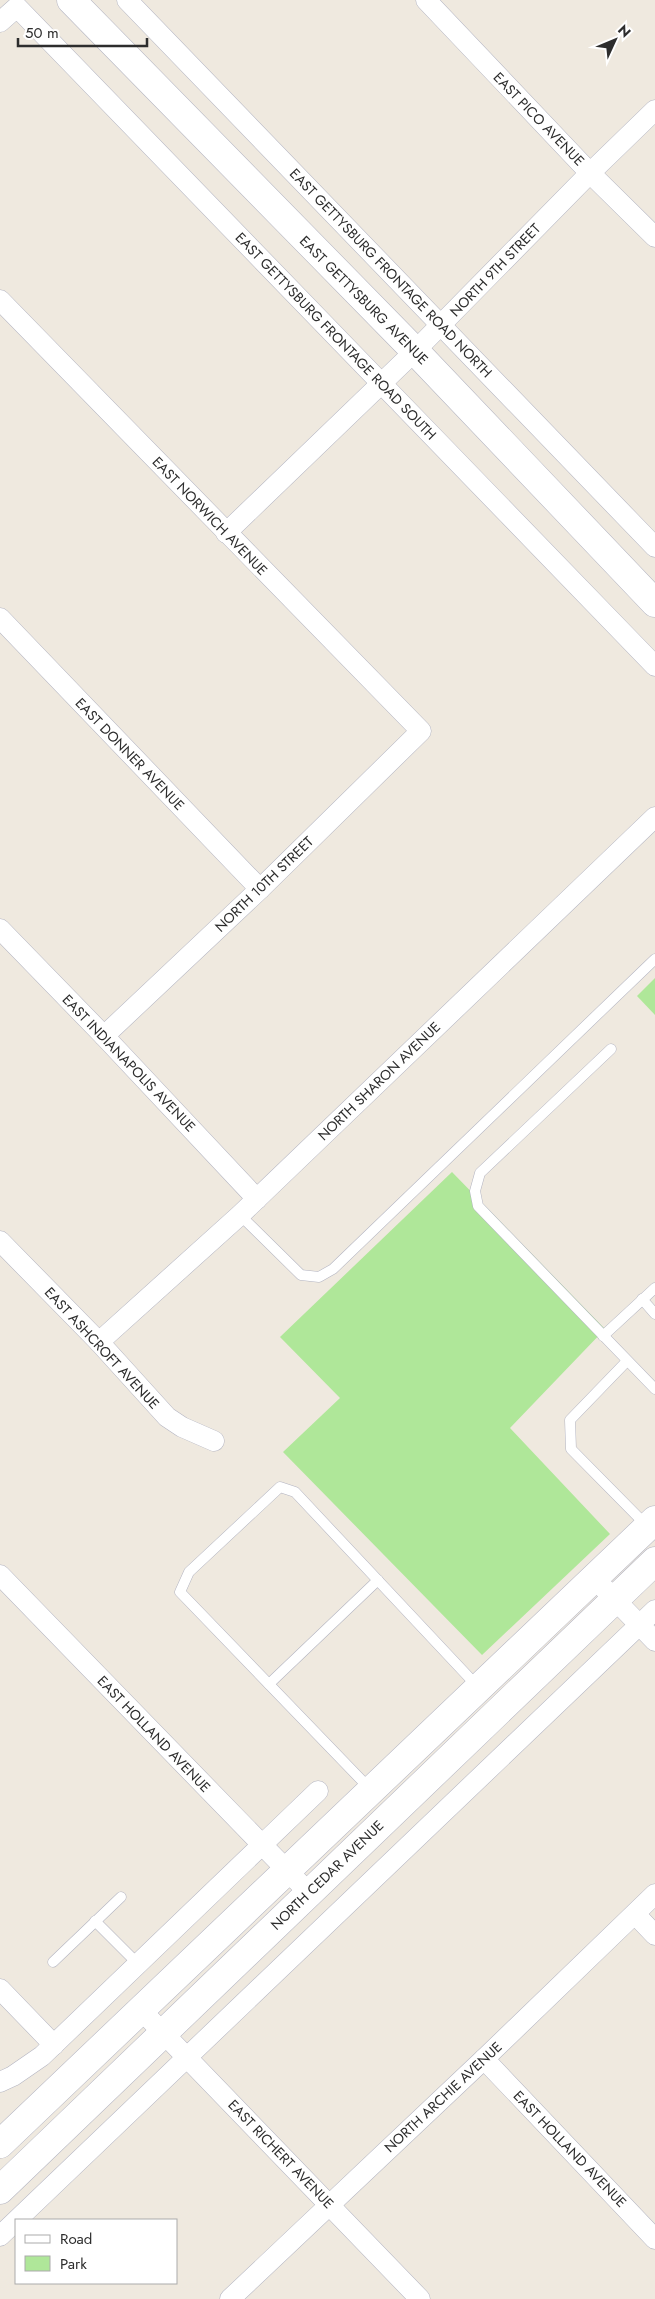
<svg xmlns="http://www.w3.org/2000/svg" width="655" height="2299" font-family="Jost,sans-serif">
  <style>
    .green { fill: #afe799 }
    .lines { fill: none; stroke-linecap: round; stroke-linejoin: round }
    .lane-casing { stroke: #b3b4c1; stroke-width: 11 }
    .street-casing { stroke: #b3b4c1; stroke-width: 21 }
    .secondary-casing { stroke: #b3b4c1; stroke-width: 29 }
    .lane { stroke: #fff; stroke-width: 10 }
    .street { stroke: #fff; stroke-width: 20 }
    .secondary { stroke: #fff; stroke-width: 28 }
    .labels { text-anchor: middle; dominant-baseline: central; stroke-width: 4; stroke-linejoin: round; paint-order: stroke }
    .street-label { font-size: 14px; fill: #2d2d2d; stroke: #fff }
  </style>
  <rect width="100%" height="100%" fill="#efe9df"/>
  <g class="green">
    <path d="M 655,978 L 655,1015 L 637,996 Z"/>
    <path d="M 452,1172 L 605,1329 L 510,1428 L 610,1534 L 482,1655 L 283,1452 L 340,1398 L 280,1337 Z"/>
  </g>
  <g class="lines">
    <g class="lane-casing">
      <g id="lane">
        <path d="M 611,1049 L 480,1173 L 475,1191 L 478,1206 L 655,1389"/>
        <path d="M 240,1215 L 301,1275 L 319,1277 L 333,1269 L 655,959"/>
        <path d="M 642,1299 L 655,1314"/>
        <path d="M 603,1336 L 655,1288"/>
        <path d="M 627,1361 L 570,1420 L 571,1449 L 647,1526"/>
        <path d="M 269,1684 L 378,1580"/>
        <path d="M 371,1790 L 180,1592 L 189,1572 L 280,1487 L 295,1492 L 478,1687"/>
        <path d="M 95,1921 L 138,1964"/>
        <path d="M 53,1962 L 121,1897"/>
      </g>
    </g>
    <g class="street-casing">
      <g id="street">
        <path d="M 127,0 L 655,547"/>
        <path d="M 426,0 L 590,173 L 655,237"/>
        <path d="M 0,22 L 17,7 L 655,666"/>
        <path d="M 0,300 L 421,731 L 260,889 L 104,1036"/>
        <path d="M 226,533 L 415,351 L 590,173 L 655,110"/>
        <path d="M 0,618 L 260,889"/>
        <path d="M 0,929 L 104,1036 L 257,1199"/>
        <path d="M 0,1241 L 99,1342 L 167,1417 L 182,1427 L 214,1441"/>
        <path d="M 99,1342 L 240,1215 L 655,817"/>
        <path d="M 0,1575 L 309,1893"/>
        <path d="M 594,1578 L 655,1641"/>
        <path d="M 635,1914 L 655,1935"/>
        <path d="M 0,1989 L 54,2045"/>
        <path d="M 141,2010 L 420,2299"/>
        <path d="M 484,2059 L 655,2239"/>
        <path d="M 0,2082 L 13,2076 L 42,2056 L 318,1791"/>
        <path d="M 0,2236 L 655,1610"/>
        <path d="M 230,2299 L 484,2059 L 655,1894"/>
      </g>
    </g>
    <g class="secondary-casing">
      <g id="secondary">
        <path d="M 71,0 L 415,351 L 655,603"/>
        <path d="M 0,2144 L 655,1520"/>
        <path d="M 0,2190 L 655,1561"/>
      </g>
    </g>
    <use href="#lane" class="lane"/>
    <use href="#street" class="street"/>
    <use href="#secondary" class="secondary"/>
  </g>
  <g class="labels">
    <g class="street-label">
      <text transform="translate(539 119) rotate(46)">EAST PICO AVENUE</text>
      <text transform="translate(495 270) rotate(-46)">NORTH 9TH STREET</text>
      <text transform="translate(391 273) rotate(46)">EAST GETTYSBURG FRONTAGE ROAD NORTH</text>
      <text transform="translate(364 300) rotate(45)">EAST GETTYSBURG AVENUE</text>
      <text transform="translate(336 336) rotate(46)">EAST GETTYSBURG FRONTAGE ROAD SOUTH</text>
      <text transform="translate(210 516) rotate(46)">EAST NORWICH AVENUE</text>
      <text transform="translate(130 754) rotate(46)">EAST DONNER AVENUE</text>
      <text transform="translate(264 884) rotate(-44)">NORTH 10TH STREET</text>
      <text transform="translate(129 1063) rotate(46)">EAST INDIANAPOLIS AVENUE</text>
      <text transform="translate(379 1081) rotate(-44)">NORTH SHARON AVENUE</text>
      <text transform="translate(102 1348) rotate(47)">EAST ASHCROFT AVENUE</text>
      <text transform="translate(154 1734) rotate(46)">EAST HOLLAND AVENUE</text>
      <text transform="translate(327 1875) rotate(-44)">NORTH CEDAR AVENUE</text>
      <text transform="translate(443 2097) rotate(-43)">NORTH ARCHIE AVENUE</text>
      <text transform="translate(570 2149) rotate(46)">EAST HOLLAND AVENUE</text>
      <text transform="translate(281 2154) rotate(46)">EAST RICHERT AVENUE</text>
    </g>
  </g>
  <rect x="15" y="2219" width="162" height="65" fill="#ffffff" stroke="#ababab"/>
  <rect x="25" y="2235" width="25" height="8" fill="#ffffff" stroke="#ababab"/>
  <text x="60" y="2244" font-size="15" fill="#2d2d2d">Road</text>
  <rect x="25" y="2256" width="25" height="15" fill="#afe799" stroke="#ababab"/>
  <text x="60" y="2269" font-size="15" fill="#2d2d2d">Park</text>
  <g transform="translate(615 40) rotate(46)" stroke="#ffffff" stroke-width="4" paint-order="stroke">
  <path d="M0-4L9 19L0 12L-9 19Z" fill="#2d2d2d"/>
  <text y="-8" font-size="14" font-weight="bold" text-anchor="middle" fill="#2d2d2d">N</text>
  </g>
  <path d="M18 38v8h129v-8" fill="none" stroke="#2d2d2d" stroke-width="2.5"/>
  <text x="25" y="38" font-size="15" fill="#2d2d2d" stroke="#ffffff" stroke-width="4" paint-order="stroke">50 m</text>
</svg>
